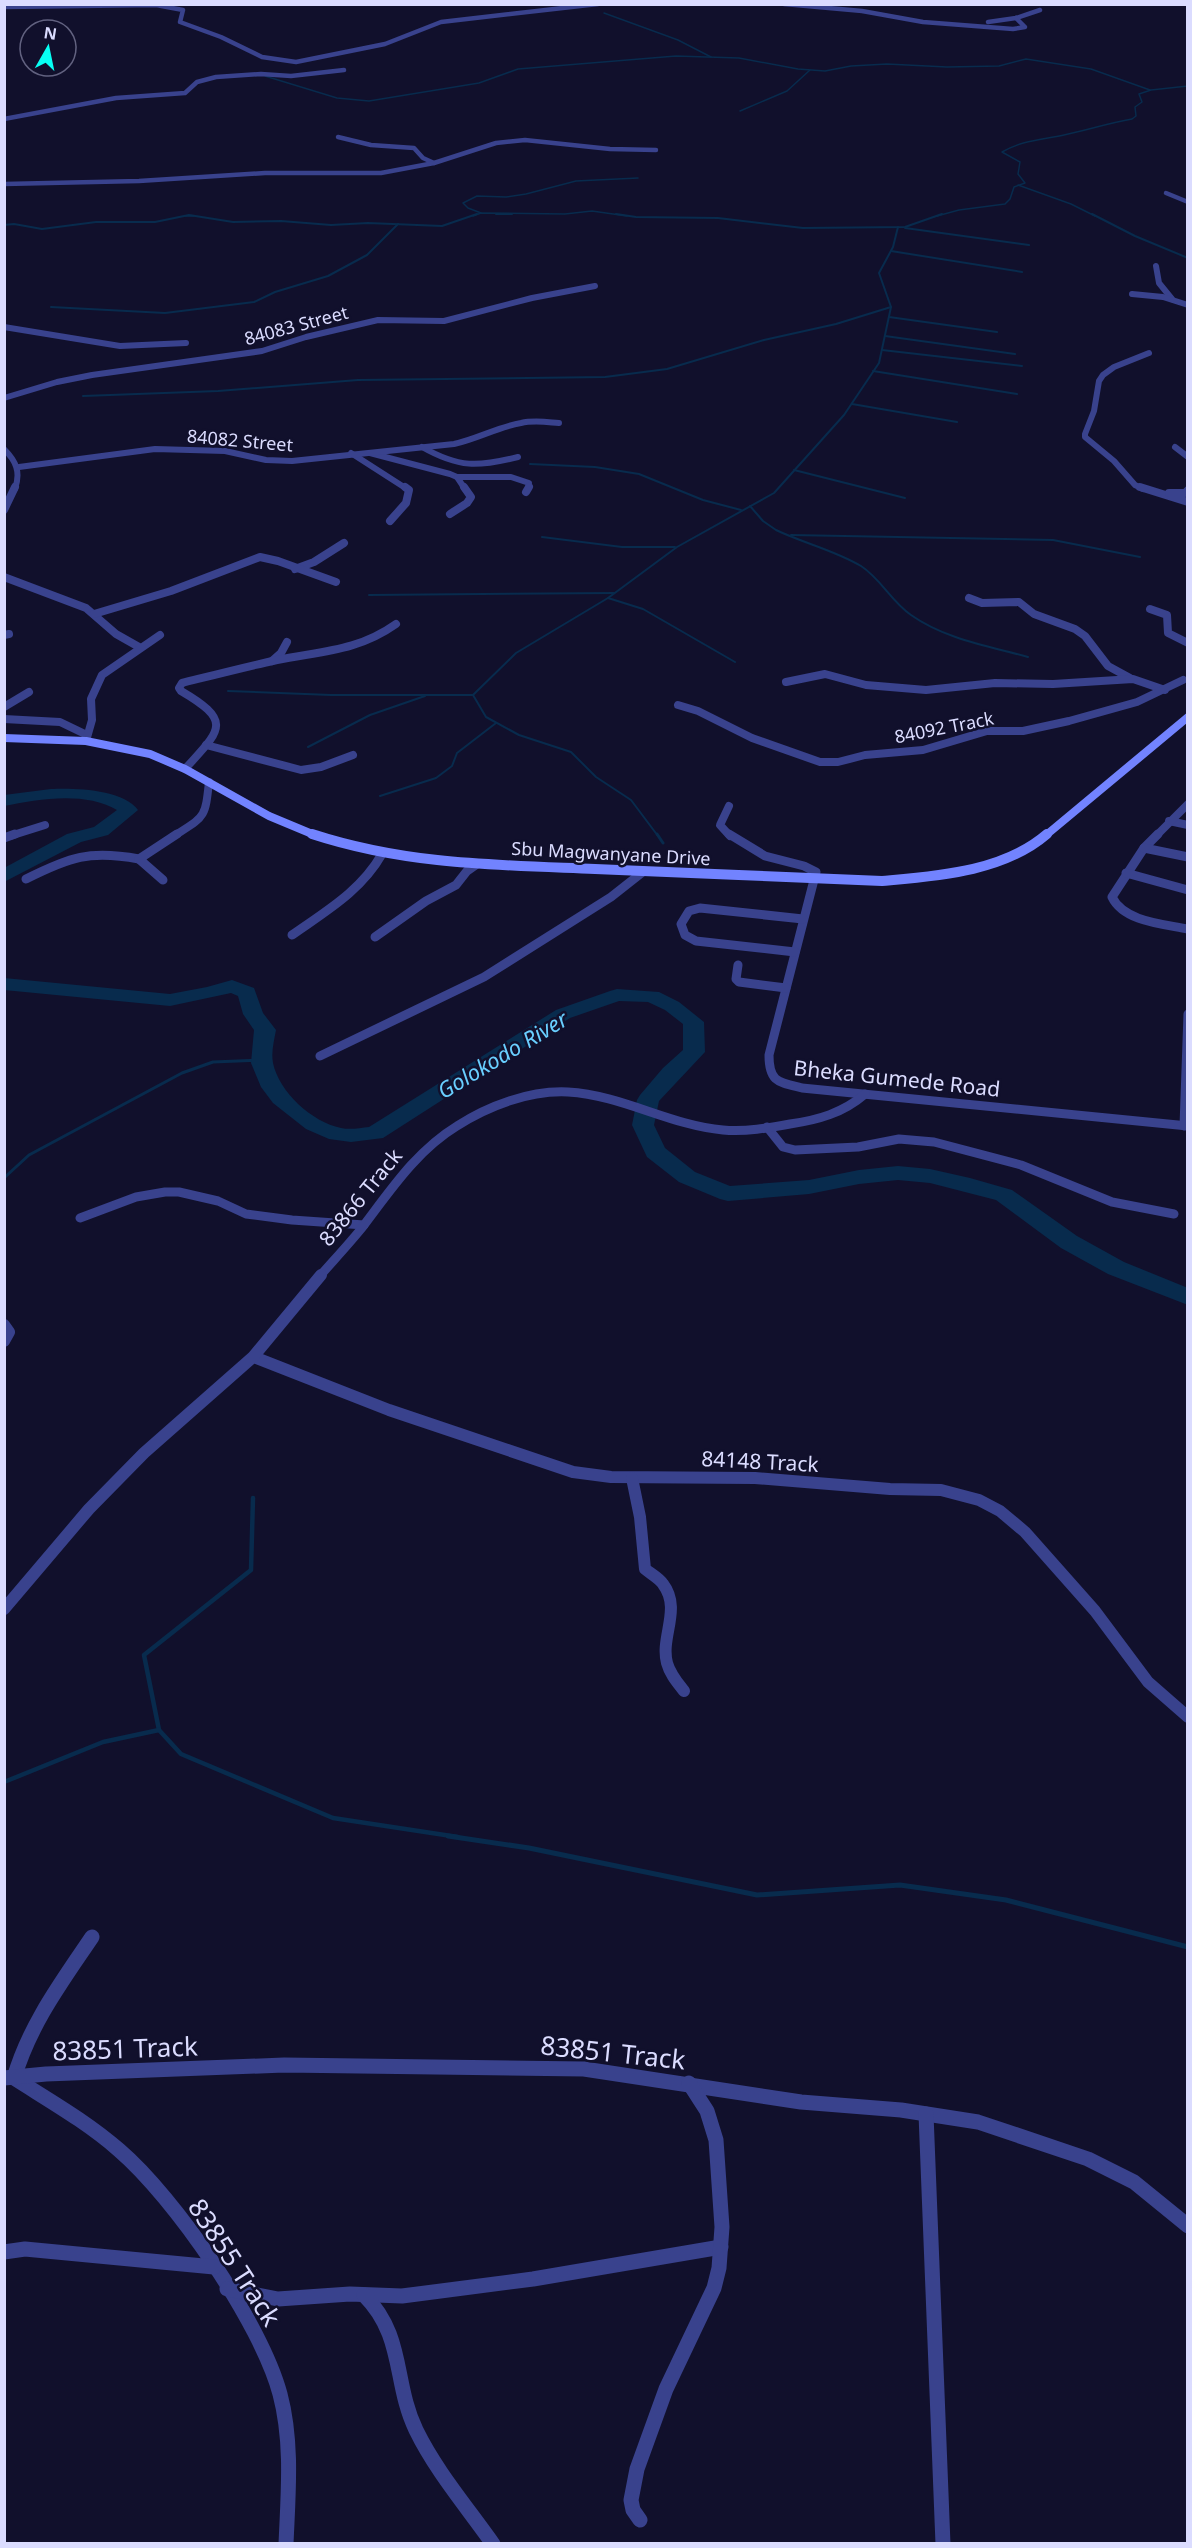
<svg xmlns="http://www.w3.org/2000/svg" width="1192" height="2548" font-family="'Noto Sans',sans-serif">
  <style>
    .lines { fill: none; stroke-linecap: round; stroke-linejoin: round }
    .stream-far4 { stroke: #082b4d; stroke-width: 1.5 }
    .stream-far3 { stroke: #082b4d; stroke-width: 2 }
    .stream-far2 { stroke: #082b4d; stroke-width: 3 }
    .stream-far1 { stroke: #082b4d; stroke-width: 4.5 }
    .stream { stroke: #082b4d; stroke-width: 5 }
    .river { fill: #082b4d; fill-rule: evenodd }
    .minor-far5 { stroke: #39428d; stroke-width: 4.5 }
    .minor-far4 { stroke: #39428d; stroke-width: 6 }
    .minor-far3 { stroke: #39428d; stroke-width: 8 }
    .minor-far2 { stroke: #39428d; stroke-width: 9 }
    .minor-far1 { stroke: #39428d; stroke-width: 12 }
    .minor { stroke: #39428d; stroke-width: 15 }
    .secondary-far1 { stroke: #7283ff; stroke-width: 8 }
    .secondary { stroke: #7283ff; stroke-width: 10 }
    .labels { text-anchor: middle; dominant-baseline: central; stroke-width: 5; stroke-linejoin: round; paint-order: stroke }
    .far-street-label { font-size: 18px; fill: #dbdcff; stroke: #11102c }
    .street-label { font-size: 21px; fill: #dbdcff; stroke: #11102c }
    .water-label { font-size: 22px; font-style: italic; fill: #69cfff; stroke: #11102c }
    .near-street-label { font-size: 26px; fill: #dbdcff; stroke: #11102c }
  </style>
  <rect width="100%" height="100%" fill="#11102c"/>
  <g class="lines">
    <g class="stream-far4">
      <path d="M 604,13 L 678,40 L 711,57"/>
      <path d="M 265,76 L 337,98 L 369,101 L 479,83 L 518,69 L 676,56 L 739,58 L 798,69 L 825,71 L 851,66 L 887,64 L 947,67 L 999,66 L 1026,59 L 1091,69 L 1150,90"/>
      <path d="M 740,111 L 787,91 L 810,70"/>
      <path d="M 1018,185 L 1071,204 L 1095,216"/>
      <path d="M 481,213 L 468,208 L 463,203 L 477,196 L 506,197 L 526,194 L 576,181 L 638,178"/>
      <path d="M 185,216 L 194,216"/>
      <path d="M 473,216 L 481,213 L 565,214 L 592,211 L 627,216"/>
      <path d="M 937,216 L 959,210 L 1005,204 L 1010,199 L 1014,187 L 1025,183 L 1018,174 L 1020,162 L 1002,152 C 1023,140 1041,140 1064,135 C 1087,130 1109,123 1132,119 L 1136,116 L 1135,107 L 1142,102 L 1139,94 L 1151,90 L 1188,86"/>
    </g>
    <g class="stream-far3">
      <path d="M 496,214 L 512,214"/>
      <path d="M 616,214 L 636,217 L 718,218 L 803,228 L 905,227 L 942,214"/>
      <path d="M 1092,214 L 1135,236 L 1188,258"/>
      <path d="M 4,225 L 14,224 L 42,229 L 96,222 L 155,222 L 189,215 L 233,222 L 281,221 L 331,225 L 368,223 L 442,226 L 477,214"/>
      <path d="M 905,228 L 1029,245"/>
      <path d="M 891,251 L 1022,272"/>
      <path d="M 51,307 L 165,313 L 254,302 L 275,292 L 328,276 L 367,255 L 398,224"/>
      <path d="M 889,317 L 997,332"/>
      <path d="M 885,336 L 1015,354"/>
      <path d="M 882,350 L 1022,366"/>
      <path d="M 873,371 L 1017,394"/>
      <path d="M 83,396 L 218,391 L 358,380 L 605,377 L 667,369 L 764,340 L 836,324 L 891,307"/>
      <path d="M 852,404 L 957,422"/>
      <path d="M 530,464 L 595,467 L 639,474 L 703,500 L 741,510"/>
      <path d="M 794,470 L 905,498"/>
      <path d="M 750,506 L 763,521 L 776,530 C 803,543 834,550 861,566 C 881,579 891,601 911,615 C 945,639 988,646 1028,657"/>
      <path d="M 791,535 L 1053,540 L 1140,557"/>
      <path d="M 542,537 L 622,547 L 675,547"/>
      <path d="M 369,595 L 614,593"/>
      <path d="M 608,598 L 643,609 L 735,662"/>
      <path d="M 228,691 L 331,695 L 473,695"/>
      <path d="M 308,747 L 370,715 L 425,696"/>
      <path d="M 380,796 L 436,778 L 452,766 L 457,753 L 496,723"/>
      <path d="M 658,836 L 631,800 L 596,777 L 571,752 L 519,735 L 486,717 L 473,695 L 516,653 L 608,598 L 677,547 L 774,493 L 844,415 L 879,363 L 891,307 L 879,273 L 893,247 L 898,227"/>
    </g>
    <g class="stream-far2">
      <path d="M 657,834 L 663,843"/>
      <path d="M 4,1178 L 29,1155 L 182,1073 L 213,1062 L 262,1060"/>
    </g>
    <g class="stream-far1">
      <path d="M 253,1498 L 251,1570 L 144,1655 L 159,1730 L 181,1754 L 333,1818 L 458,1837"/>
      <path d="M 4,1782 L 103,1742 L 159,1730"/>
    </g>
    <path class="stream" d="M 448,1836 L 529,1848 L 757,1895 L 900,1885 L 1006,1900 L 1188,1947"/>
    <g class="river">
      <path d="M 51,789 C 75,788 123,789 138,810 L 108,835 L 81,842 L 4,882 L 4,868 L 67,834 L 94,827 L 117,810 C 85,791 38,799 4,806 L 4,795 Z"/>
      <path d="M 4,978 L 170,994 L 207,987 L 232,980 L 254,988 L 263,1013 L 276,1030 C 274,1041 271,1052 273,1063 C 279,1092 312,1122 341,1128 C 350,1130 360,1128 369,1127 L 556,1010 L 610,991 L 617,989 L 659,992 L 679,1002 L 704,1022 L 705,1052 L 659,1101 L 654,1125 L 665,1148 L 695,1172 L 730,1186 L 809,1180 L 859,1170 L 898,1166 L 930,1169 L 970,1178 L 1012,1190 L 1077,1236 L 1124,1262 L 1188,1288 L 1188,1305 L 1108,1274 L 1061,1248 L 996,1200 L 930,1183 L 898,1180 L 859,1184 L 809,1194 L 728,1201 L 720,1199 L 679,1182 L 647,1157 L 632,1125 L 637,1100 L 640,1095 L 663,1068 L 683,1050 L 683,1024 L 665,1010 L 648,1002 L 619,1001 L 570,1018 L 383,1138 L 351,1142 L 329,1139 L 306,1129 L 273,1103 L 261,1087 L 251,1063 L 254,1030 L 243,1014 L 238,996 L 231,993 L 170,1006 L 4,990 Z"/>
    </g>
    <g class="minor-far5">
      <path d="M 784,4 L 862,11 L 923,22 L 1013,29 L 1025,27 L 1016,18"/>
      <path d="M 4,7 L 156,5 L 183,10 L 180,22 L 221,37 L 262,57 L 296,62 L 385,44 L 441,22 L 598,4"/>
      <path d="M 988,22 L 1016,18 L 1040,10"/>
      <path d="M 4,119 L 116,98 L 185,93 L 197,82 L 216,77 L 261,74 L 291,76 L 344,70"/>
      <path d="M 338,137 L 371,145 L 414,148 L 423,158 L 434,163"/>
      <path d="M 4,184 L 139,181 L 265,173 L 381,173 L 434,163 L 496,143 L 525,140 L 610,149 L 656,150"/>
      <path d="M 1166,193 L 1188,202"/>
    </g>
    <g class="minor-far4">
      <path d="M 1156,266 L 1159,283 L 1172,299"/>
      <path d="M 1132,294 L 1163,297 L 1188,305"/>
      <path d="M 4,327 L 120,346 L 186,343"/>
      <path d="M 4,398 L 57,382 L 92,375 L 262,351 L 306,337 L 378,320 L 444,321 L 532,298 L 595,286"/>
      <path d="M 422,447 C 459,468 478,467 518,457"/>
      <path d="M 1175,447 L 1188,457"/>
      <path d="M 4,449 C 16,461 21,472 15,489"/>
      <path d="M 351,453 L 407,489"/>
      <path d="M 370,453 L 450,474 L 457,477 L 465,489"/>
      <path d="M 19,467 L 155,449 L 225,451 L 266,460 L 292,461 L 454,444 C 477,439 498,427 521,423 C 534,420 546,422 559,423"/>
      <path d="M 457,477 L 511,477 L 529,483 L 528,489"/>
      <path d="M 1143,489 L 1135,485 L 1114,461 L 1085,437 L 1085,434 L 1094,411 L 1099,381 L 1103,375 L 1114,367 L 1149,353"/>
    </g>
    <g class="minor-far3">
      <path d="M 1140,487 L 1188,502"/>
      <path d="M 526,492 L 529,487"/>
      <path d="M 1169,493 L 1185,493 L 1188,490"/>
      <path d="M 4,510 L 15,487"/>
      <path d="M 450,514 L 467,503 L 471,497 L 464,487"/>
      <path d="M 390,521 L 406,503 L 409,490 L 405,487"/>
      <path d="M 295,569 L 314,562 L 344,543"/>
      <path d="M 4,577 L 86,608 L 116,634 L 139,647"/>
      <path d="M 969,598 L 982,603 L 1019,602 L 1034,614 L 1075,629 L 1085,636 L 1108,666 L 1130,678"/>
      <path d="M 1150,609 L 1167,615 L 1168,633 L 1188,643"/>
      <path d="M 94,614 L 171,591 L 260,557 L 278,561 L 336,582"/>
      <path d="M 4,635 L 9,634"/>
      <path d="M 272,661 L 281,653 L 287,642"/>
      <path d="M 786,682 L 825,674 L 866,685 L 926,690 L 995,683 L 1053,684 L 1133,679 L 1165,690"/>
      <path d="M 678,705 L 698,711 L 752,738 L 820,762 L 838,762 L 865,755 L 923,750 L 987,731 L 1023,731 L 1069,721 L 1137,702 L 1183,680"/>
      <path d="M 4,707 L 29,692"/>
      <path d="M 4,719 L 60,722 L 87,735"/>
      <path d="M 86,741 L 92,720 L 91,699 L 102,675 L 160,635"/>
      <path d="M 206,745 L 301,770 L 321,767 L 353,755"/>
      <path d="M 185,769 C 220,730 234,722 181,691 L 179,688 L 182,683 C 214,675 245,667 277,660 C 322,651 358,651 396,624"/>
      <path d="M 729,806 L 720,825 L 730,836"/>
      <path d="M 1169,821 L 1188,825"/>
      <path d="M 10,836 L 45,825"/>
      <path d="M 174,836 C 205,816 205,819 209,782"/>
      <path d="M 1156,836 L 1188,804"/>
    </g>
    <g class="minor-far2">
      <path d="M 729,834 L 765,856 L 804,866 L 816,872 L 769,1055 C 769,1082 778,1082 802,1088 L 1188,1126"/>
      <path d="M 1158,834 L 1144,848 L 1112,897 C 1124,922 1164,924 1188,929"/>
      <path d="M 4,838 L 15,834"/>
      <path d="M 1144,848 L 1188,857"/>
      <path d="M 1126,873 L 1188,890"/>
      <path d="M 26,879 C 70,857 89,850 139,859"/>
      <path d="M 163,880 L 139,859 L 177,834"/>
      <path d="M 292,935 C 326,911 361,891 382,854"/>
      <path d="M 375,937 L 426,901 L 456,885 L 467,871 L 477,864"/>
      <path d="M 795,952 L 696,941 L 685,935 L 681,924 L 689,911 L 700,908 L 803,919"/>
      <path d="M 738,965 L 736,979 L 739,982 L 786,988"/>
      <path d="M 320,1056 L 484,977 L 611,897 L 644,871"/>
      <path d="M 1184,1126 L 1188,1014"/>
      <path d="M 767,1127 L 783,1147 L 795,1150 L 858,1147 L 899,1139 L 934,1142 L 1021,1165 L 1112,1202 L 1174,1214"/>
      <path d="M 80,1218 L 136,1197 L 165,1192 L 179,1192 L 218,1201 L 246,1214 L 292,1220 L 364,1225"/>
      <path d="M 319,1277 C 333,1261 348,1245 361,1229 C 390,1191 416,1151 457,1126 C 488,1106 530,1090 568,1092 C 622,1095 669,1125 723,1130 C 746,1132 768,1128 790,1124 C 818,1120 843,1113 865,1094"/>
    </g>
    <g class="minor-far1">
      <path d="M 4,1325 L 9,1332 L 4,1341"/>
      <path d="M 254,1357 L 389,1410 L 573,1472 L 611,1477 L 755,1478 L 890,1489 L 941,1490 L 979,1500 L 1000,1511 L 1025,1532 L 1095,1611 L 1148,1682 L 1188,1717"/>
      <path d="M 632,1478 L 640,1517 L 645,1569 C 651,1574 659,1578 663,1584 C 682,1609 660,1637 667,1663 C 670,1674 677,1682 684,1691"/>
      <path d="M 4,1609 L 89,1509 L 144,1453 L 253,1357 L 321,1275"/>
    </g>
    <g class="minor">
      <path d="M 92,1937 C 61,1983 30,2024 14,2078 C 50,2101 87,2122 119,2150 C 175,2198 261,2323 280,2394 C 293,2443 288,2495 286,2544"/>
      <path d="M 4,2078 L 46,2074 L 284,2065 L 584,2069 L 801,2102 L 901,2110 L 978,2122 L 1088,2159 L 1134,2182 L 1188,2226"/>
      <path d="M 926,2114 L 943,2544"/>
      <path d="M 4,2252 L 25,2249 L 214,2267"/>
      <path d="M 227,2289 L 278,2299 L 350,2294 L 402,2296 L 533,2279 L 721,2247"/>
      <path d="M 364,2295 C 405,2336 393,2382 416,2430 C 436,2471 467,2507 493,2544"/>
      <path d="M 640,2520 L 633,2510 L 631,2500 L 637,2469 L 666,2389 L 714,2288 L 719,2268 L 722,2227 L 716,2140 L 707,2111 L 689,2083"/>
    </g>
    <g class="secondary-far1">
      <path d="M 4,738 L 86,741 L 150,754 L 185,769 L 269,816 L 317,836"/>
      <path d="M 1045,836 L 1188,717"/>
    </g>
    <path class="secondary" d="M 312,834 C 407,865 497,865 595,869 C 691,873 786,877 882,881 C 937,876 1003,872 1047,834"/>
  </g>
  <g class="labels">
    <g class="far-street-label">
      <text transform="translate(296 325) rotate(-15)">84083 Street</text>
      <text transform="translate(240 440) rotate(5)">84082 Street</text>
      <text transform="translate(944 727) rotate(-11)">84092 Track</text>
      <text transform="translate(611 853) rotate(3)">Sbu Magwanyane Drive</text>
    </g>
    <g class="street-label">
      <text transform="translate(897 1078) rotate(6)">Bheka Gumede Road</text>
      <text transform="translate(360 1197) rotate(-51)">83866 Track</text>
      <text transform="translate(760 1461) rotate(3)">84148 Track</text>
    </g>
    <g class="water-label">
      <text transform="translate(502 1054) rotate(-31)">Golokodo River</text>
    </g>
    <g class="near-street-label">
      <text transform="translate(125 2048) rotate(-2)">83851 Track</text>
      <text transform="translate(613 2052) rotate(6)">83851 Track</text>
      <text transform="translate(235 2262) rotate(57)">83855 Track</text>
    </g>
  </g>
  <rect width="1192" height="2548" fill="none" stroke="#dbdcff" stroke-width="12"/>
  <g transform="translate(48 48) rotate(9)"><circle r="28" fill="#11102c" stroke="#626280" stroke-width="1.5"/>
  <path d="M0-4.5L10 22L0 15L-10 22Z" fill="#07fff4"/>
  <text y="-9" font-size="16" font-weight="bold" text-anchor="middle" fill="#dbdcff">N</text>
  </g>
</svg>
